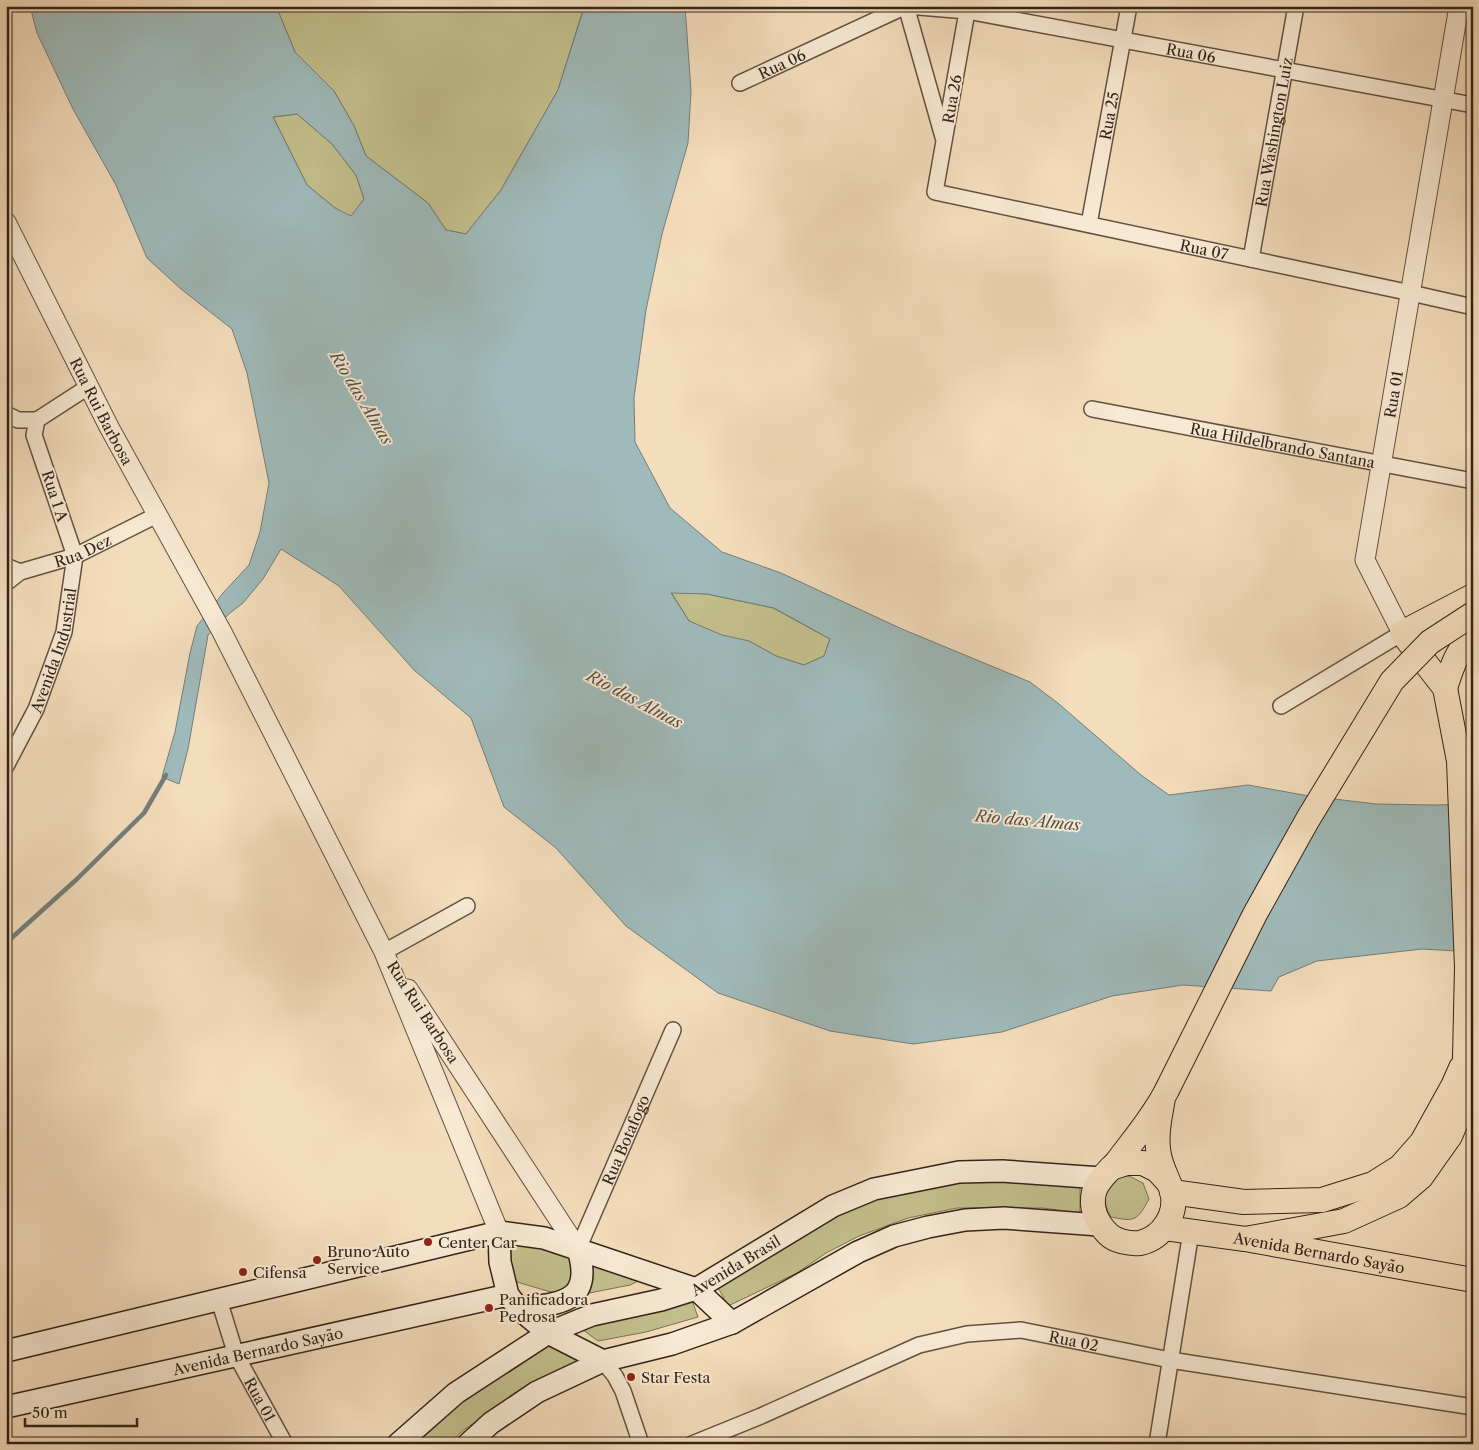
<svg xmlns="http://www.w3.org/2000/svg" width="1479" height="1450" font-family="'Libre Caslon Text',serif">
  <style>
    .green { fill: #c2bf8c; stroke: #7a7152 }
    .water { fill: #9fbaba; stroke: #737e7a; fill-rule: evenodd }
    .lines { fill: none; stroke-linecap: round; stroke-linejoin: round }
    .stream { stroke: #737e7a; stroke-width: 4.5 }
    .minor-casing { stroke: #625242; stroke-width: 18 }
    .tertiary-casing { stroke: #625242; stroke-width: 21 }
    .secondary-casing { stroke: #322319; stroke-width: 24 }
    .primary-casing { stroke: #322319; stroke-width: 26 }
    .minor { stroke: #f8e9d3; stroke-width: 15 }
    .tertiary { stroke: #f8e9d3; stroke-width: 19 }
    .secondary { stroke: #f8e9d3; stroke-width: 21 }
    .primary { stroke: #f4ddbc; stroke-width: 24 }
    .primary-bridge-casing { stroke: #322319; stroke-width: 26; stroke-linecap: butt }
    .primary-bridge { stroke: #f4ddbc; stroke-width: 24 }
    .poi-dot { fill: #8f2418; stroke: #f8e9d3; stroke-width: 2 }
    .labels { text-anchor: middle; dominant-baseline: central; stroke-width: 4; stroke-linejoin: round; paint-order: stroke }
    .street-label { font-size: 15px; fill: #322319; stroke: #f8e9d3 }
    .poi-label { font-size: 15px; fill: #322319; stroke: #f8e9d3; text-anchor: start }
    .water-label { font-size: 16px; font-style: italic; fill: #535049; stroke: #f8e9d3 }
  </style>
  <rect width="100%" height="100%" fill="#f4ddbc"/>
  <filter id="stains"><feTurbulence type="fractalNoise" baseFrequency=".004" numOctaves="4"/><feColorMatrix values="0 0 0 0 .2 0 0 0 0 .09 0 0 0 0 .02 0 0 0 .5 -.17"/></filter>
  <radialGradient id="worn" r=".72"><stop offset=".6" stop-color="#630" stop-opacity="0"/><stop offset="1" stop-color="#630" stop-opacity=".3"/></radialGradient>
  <g class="green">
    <path d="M 276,6 L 582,6 L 583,10 L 558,90 L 501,190 L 466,234 L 446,230 L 428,203 L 366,156 L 354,126 L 334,91 L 295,52 Z"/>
    <path d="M 297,114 L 332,144 L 356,175 L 364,199 L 351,217 L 335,208 L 307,185 L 273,117 Z"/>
    <path d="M 671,592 L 707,594 L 773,608 L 830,639 L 824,656 L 804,665 L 776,656 L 749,641 L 722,636 L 689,621 Z"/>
    <path d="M 1129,1176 L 1143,1183 L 1149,1199 C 1137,1221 1135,1222 1111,1217 C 1102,1201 1104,1195 1113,1179 Z"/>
    <path d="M 969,1179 L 1080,1187 L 1080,1213 L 1043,1208 L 957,1208 L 908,1218 L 859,1236 L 826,1253 L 797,1273 L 728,1306 L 715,1282 L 845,1207 L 880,1194 Z"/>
    <path d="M 514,1239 L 543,1240 L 576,1260 L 579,1282 L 564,1296 L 507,1279 L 507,1251 Z"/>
    <path d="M 586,1256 L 649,1276 L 630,1285 L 579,1295 Z"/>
    <path d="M 690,1295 L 698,1317 L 646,1332 L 598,1341 L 578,1326 Z"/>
    <path d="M 549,1338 L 589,1358 L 509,1399 L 465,1429 L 448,1444 L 406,1444 L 456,1400 Z"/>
  </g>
  <path class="water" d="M 30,6 L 276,6 L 295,52 L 334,91 L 354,126 L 366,156 L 428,203 L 446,230 L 466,234 L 501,190 L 558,90 L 583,11 L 582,6 L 685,6 L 691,91 L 688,143 L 662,234 L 646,310 L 634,398 L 635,442 L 670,508 L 722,552 L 781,573 L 902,629 L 1030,682 L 1059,704 L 1141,775 L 1169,795 L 1248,785 L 1309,796 L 1376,804 L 1434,805 L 1473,804 L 1473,952 L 1422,949 L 1317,961 L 1279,977 L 1271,991 L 1183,985 L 1112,996 L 1002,1032 L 913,1044 L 830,1031 L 718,993 L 626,926 L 556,848 L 504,807 L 471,718 L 414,670 L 339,586 L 281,549 L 263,579 L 243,603 L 230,613 L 208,635 L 188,749 L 179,784 L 162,777 L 175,732 L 190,653 L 197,626 L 223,593 L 249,565 L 260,532 L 269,483 L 247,373 L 232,329 L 181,289 L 147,258 L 116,185 L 73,109 L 37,33 ZM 297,114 L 332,144 L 356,175 L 364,199 L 351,216 L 335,208 L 307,185 L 273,117 ZM 671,593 L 707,594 L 774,608 L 830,639 L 824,656 L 804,665 L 776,656 L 749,641 L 722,635 L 689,621 Z"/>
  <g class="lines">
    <path class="stream" d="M 6,943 L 77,879 L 144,813 L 166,775"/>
    <g class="minor-casing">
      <g id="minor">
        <path d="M 906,6 L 943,137"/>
        <path id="s1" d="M 907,6 L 967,11 L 1473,105"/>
        <path id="s2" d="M 968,6 L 935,192 L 1411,293 L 1473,307"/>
        <path id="s3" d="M 740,83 L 906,6"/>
        <path id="s4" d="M 1089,224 L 1129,6"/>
        <path id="s5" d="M 1251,259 L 1296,6"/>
        <path id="s6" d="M 1092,409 L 1473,481"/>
        <path d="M 6,414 L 18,420 L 37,420"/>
        <path d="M 6,566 L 20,572"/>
        <path id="s7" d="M 6,583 L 20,572 L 75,556 L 157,515"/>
        <path d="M 1281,706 L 1402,633"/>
        <path id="s8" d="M 6,766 L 36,709 L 64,632 L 75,556 L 34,435 L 37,420 L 88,387"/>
        <path d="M 384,952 L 467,906"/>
        <path id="s9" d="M 578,1249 L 673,1030"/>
        <path id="s10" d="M 219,1300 L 236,1355 L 285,1444"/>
        <path d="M 603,1361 L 615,1376 L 623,1391 L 641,1444"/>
        <path id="s11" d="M 692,1444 L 761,1416 L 919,1345 L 967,1334 L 1021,1330 L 1170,1360 L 1473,1407"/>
        <path d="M 1157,1444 L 1191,1232"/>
      </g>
    </g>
    <g class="tertiary-casing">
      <g id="tertiary">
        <path id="s12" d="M 6,222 L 109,427 L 222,632 L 384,952 L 499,1232"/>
        <path id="s13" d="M 1402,633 L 1365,560 L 1459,6"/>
        <path d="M 408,989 L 578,1249"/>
      </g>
    </g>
    <g class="secondary-casing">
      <g id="secondary">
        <path d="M 499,1232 L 500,1262 L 508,1295 L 519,1309 L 548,1333 L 603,1361"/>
        <path d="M 519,1309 C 561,1303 594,1303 578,1249"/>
        <path d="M 6,1351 L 499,1232 L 544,1238 L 696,1289 L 732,1323"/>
        <path id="s14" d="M 6,1407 L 508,1295"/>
        <path id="s15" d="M 398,1444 L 456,1393 L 548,1333 L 592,1315 L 661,1300 L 696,1289 L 833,1206 L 874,1189 L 959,1172 L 1002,1171 L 1101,1178"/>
        <path d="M 468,1444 L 491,1423 L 537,1392 L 603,1361 L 672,1344 L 732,1323 L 858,1252 L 894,1236 L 928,1227 L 965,1220 L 1004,1218 L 1099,1225"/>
      </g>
    </g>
    <g class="primary-casing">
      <g id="primary">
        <path d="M 1445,688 C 1451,670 1457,648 1473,637"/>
        <path d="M 1163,1098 C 1160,1116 1155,1136 1159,1155 C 1161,1167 1168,1179 1172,1191 C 1178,1213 1163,1238 1140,1243 C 1129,1244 1115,1241 1108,1234 C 1097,1223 1090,1208 1094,1192 C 1098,1179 1108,1172 1117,1162 C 1134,1139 1154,1116 1167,1090"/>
        <path d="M 1111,1168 L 1126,1163 L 1143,1163 L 1157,1170 L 1168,1182"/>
        <path d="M 1172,1192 L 1244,1202 L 1322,1200 L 1373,1184 L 1400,1167 L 1422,1142 L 1453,1086 L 1461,1068"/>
        <path id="s16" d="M 1165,1228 L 1245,1239 L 1473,1280"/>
        <path d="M 1245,1239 L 1344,1221 L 1399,1196 L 1421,1177 L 1450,1136 L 1464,1103 L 1467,967 L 1459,761 L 1445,688 L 1402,633 L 1473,596"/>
      </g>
    </g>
    <use href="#minor" class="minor"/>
    <use href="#tertiary" class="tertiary"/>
    <use href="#secondary" class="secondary"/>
    <use href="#primary" class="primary"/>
    <g class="primary-bridge-casing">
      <path id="primary-bridge" d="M 1167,1090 L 1255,914 L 1308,819 L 1392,681 L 1430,642 L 1473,614"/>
    </g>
    <use href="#primary-bridge" class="primary-bridge"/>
  </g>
  <g class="poi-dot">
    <circle cx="428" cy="1242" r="5"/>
    <circle cx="317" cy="1260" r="5"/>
    <circle cx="243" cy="1272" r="5"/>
    <circle cx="489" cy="1308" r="5"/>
    <circle cx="631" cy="1377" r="5"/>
  </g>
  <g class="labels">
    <g class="street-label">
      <text stroke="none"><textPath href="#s1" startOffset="288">Rua 06</textPath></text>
      <text stroke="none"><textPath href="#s3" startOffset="46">Rua 06</textPath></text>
      <text transform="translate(952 99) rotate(-80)">Rua 26</text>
      <text stroke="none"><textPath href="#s4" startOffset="110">Rua 25</textPath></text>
      <text stroke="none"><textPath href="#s5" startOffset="129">Rua Washington Luiz</textPath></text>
      <text stroke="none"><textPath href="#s2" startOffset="464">Rua 07</textPath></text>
      <text stroke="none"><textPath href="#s13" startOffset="250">Rua 01</textPath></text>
      <text stroke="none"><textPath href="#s12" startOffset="212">Rua Rui Barbosa</textPath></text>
      <text stroke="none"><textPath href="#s6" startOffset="194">Rua Hildelbrando Santana</textPath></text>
      <text transform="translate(55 496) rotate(72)">Rua 1 A</text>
      <text stroke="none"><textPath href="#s7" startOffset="84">Rua Dez</textPath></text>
      <text stroke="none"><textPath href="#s8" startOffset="126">Avenida Industrial</textPath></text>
      <text transform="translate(423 1012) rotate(57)">Rua Rui Barbosa</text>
      <text stroke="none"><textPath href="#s9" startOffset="119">Rua Botafogo</textPath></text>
      <text stroke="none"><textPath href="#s16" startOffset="156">Avenida Bernardo Sayão</textPath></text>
      <text stroke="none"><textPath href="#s15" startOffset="388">Avenida Brasil</textPath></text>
      <text stroke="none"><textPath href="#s11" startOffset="405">Rua 02</textPath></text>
      <text stroke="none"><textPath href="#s14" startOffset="258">Avenida Bernardo Sayão</textPath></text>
      <text stroke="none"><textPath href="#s10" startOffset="108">Rua 01</textPath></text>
    </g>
    <g class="poi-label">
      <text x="438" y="1242">Center Car</text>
      <text x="327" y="1251">Bruno Auto<tspan x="327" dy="17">Service</tspan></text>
      <text x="253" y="1272">Cifensa</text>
      <text x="499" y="1299">Panificadora<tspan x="499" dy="17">Pedrosa</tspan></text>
      <text x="641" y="1377">Star Festa</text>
    </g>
    <g class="water-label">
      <text transform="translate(362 398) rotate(59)">Rio das Almas</text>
      <text transform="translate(635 699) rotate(28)">Rio das Almas</text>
      <text transform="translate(1028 820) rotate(5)">Rio das Almas</text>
    </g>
  </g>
  <rect width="1479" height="1450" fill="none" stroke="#f4ddbc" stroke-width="25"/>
  <rect x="8" y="8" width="1464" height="1435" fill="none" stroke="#322319" stroke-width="2.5"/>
  <rect x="12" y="12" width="1454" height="1425" fill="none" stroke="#322319"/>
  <path d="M25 1418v8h112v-8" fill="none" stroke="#322319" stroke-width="2.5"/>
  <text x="32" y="1418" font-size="15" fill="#322319" stroke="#f8e9d3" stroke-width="4" paint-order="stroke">50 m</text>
  <rect width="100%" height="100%" filter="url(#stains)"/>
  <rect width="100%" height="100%" fill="url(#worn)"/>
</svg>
